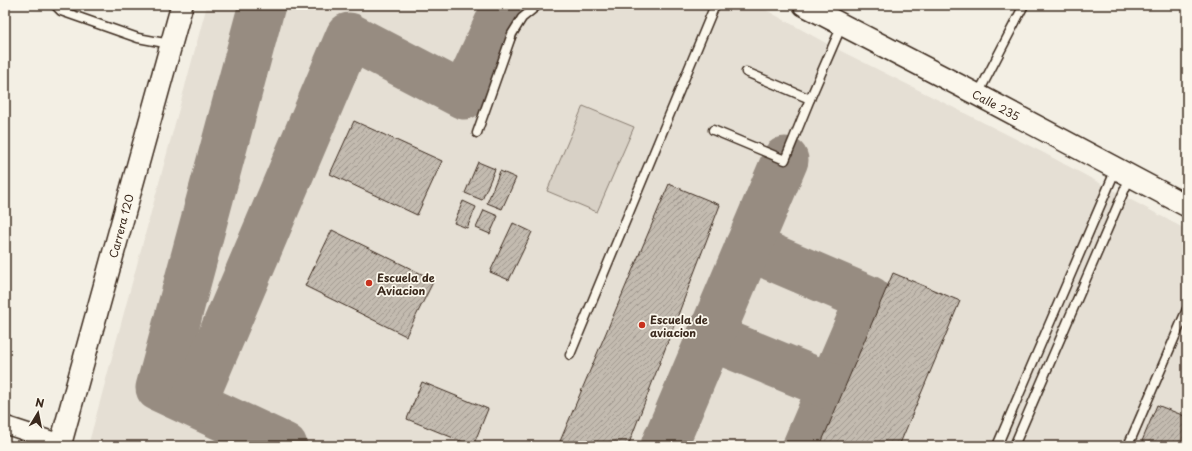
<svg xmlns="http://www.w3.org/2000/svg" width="1192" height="451" font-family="'Playpen Sans',sans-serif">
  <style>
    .built { fill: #e5dfd4 }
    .green { fill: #d8d1c6; stroke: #8a7e72 }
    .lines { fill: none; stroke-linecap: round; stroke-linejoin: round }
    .taxiway { stroke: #978c81; stroke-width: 47 }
    .building { fill: url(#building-hatch); stroke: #3b2a1e }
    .service-casing { stroke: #3b2a1e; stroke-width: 11 }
    .minor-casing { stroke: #3b2a1e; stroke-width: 20 }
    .tertiary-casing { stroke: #3b2a1e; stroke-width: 24 }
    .service { stroke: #fbf7ec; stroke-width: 8 }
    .minor { stroke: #fbf7ec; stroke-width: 17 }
    .tertiary { stroke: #fbf7ec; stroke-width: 21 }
    .poi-dot { fill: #c8321e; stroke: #fbf7ec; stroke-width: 1.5 }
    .labels { text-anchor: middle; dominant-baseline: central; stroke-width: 3.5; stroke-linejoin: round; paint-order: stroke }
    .street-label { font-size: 11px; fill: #3b2a1e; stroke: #fbf7ec }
    .poi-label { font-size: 11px; font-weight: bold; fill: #3b2a1e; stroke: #fbf7ec; text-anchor: start }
  </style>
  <defs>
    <pattern id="building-hatch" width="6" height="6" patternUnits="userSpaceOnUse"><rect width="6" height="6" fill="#c3bbb0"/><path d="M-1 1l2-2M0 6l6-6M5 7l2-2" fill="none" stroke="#a0988f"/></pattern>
  </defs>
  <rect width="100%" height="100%" fill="#f3efe4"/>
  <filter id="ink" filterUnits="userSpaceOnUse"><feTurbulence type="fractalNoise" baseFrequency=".025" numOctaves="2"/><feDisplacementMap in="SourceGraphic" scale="8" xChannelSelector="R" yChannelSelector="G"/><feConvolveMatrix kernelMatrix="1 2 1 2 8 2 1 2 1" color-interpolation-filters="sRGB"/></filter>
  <g filter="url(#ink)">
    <path class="built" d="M 207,5 L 757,5 L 833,47 L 1042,152 L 1187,230 L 1187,446 L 88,446 Z"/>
    <path class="green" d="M 583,106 L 634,127 L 597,212 L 547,191 Z"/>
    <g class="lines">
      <g class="taxiway">
        <path d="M 262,5 L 159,388 L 284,446"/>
        <path d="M 748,247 L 869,299 L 806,446"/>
        <path d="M 710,337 L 832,387"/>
        <path d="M 193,403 L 349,36 L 464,96 L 506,5"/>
        <path d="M 664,446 L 785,160"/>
      </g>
    </g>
    <g class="building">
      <path d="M 354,121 L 442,161 L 417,215 L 330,174 Z"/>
      <path d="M 478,162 L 495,169 L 482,200 L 465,193 Z"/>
      <path d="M 500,171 L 516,178 L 502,209 L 487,203 Z"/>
      <path d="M 669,184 L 720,205 L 628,446 L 558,446 Z"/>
      <path d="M 463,201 L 476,207 L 467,228 L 454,223 Z"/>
      <path d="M 484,210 L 498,216 L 490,234 L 476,228 Z"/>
      <path d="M 513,223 L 532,232 L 509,280 L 490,272 Z"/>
      <path d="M 332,230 L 434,280 L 406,336 L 305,286 Z"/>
      <path d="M 893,273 L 960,301 L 899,446 L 820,446 Z"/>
      <path d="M 422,382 L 488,409 L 473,446 L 407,419 Z"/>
      <path d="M 1157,405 L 1187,417 L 1187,446 L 1140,446 Z"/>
    </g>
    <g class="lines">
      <g class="service-casing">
        <g id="service">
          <path d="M 55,5 L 61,11 L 138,38 L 170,44"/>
          <path d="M 746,72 L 810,99"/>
          <path d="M 978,94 L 1024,5"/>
          <path d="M 713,130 L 785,160 L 810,99 L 842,25"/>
          <path d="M 477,133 L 512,34 L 522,18 L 538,5"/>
          <path d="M 570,355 L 715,5"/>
          <path d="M 997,446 L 1116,169"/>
          <path d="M 1014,446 L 1130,177"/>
          <path d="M 1128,446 L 1187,309"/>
        </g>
      </g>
      <g class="minor-casing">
        <path id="minor" d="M 5,425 L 60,443"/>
      </g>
      <g class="tertiary-casing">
        <g id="tertiary">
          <path d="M 804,5 L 978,95 L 1187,206"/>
          <path d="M 60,446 L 182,5"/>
        </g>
      </g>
      <use href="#service" class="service"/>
      <use href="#minor" class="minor"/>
      <use href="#tertiary" class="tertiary"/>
    </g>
  </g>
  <g class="poi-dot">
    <circle cx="369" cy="283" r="4"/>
    <circle cx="642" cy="325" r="4"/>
  </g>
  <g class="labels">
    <g class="street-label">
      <text transform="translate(996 105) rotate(28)">Calle 235</text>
      <text transform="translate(121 226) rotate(-75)">Carrera 120</text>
    </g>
    <g class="poi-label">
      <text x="377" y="277">Escuela de<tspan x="377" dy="13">Aviacion</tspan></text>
      <text x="650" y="319">Escuela de<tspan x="650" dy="13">aviacion</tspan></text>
    </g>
  </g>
  <rect width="1192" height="451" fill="none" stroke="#fbf7ec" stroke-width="20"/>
  <rect x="10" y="10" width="1172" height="431" fill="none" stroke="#3b2a1e" stroke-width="1.5" filter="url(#ink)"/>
  <g transform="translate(38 413) rotate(10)" stroke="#fbf7ec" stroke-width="3" paint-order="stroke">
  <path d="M0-3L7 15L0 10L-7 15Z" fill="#3b2a1e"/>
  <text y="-6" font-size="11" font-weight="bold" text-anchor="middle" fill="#3b2a1e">N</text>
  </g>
</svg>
